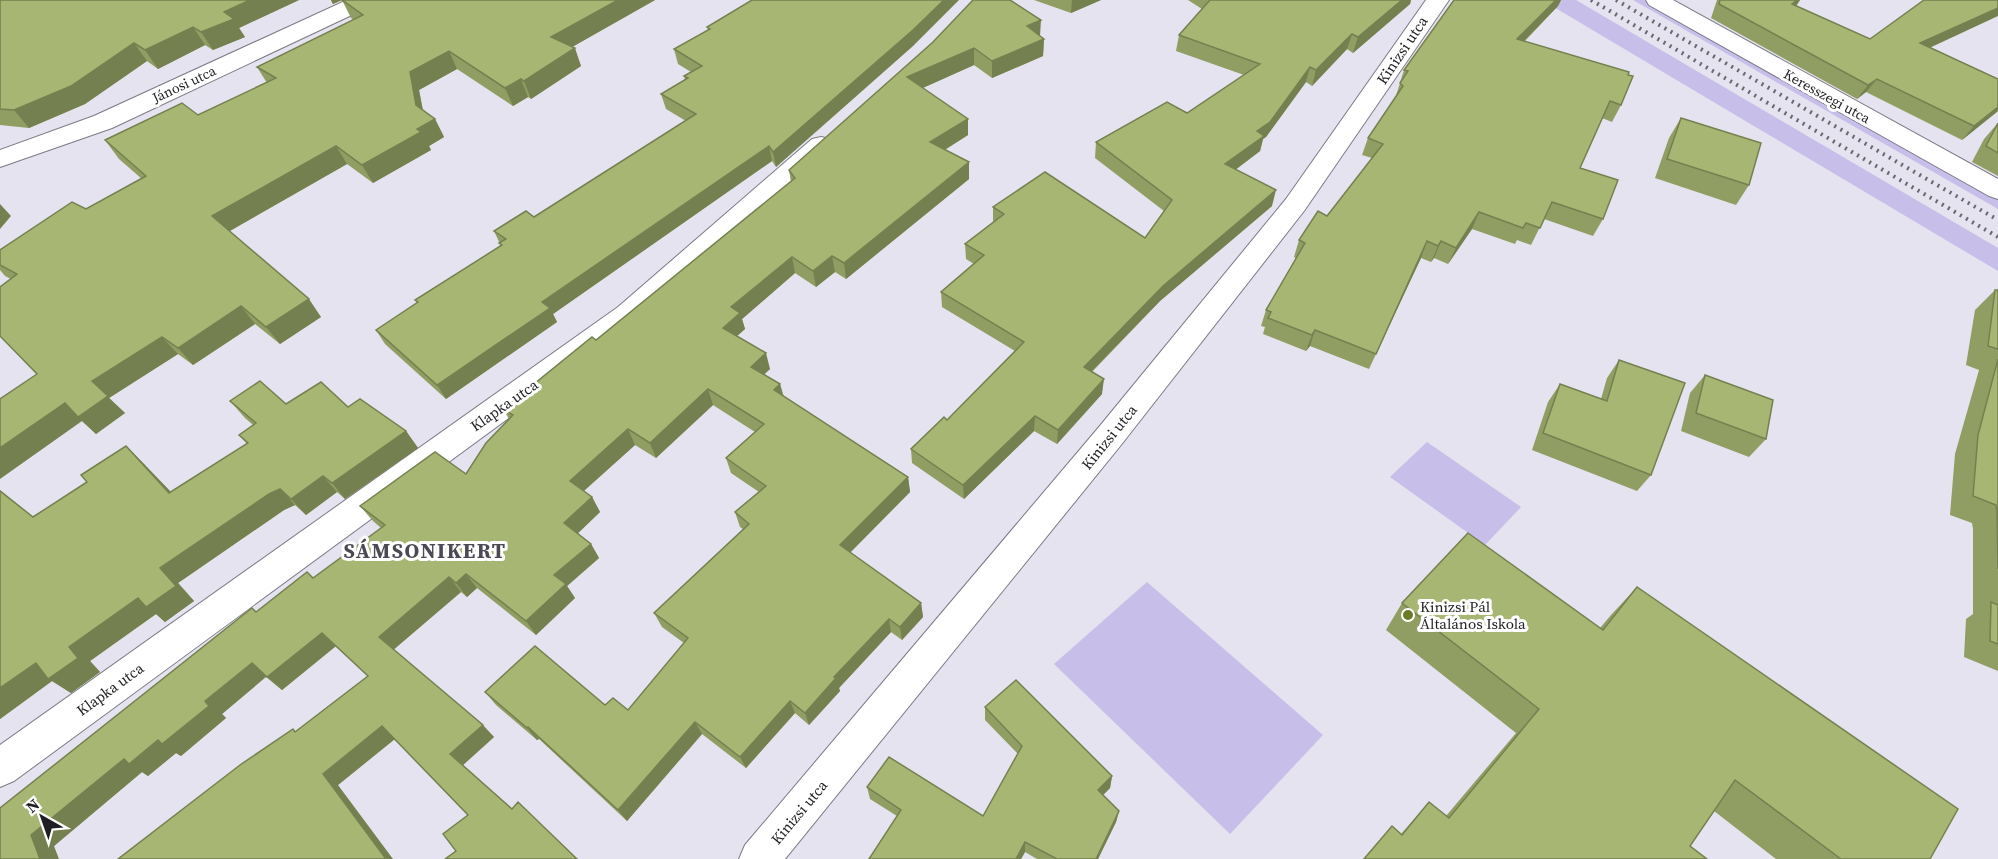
<svg xmlns="http://www.w3.org/2000/svg" width="1998" height="859" font-family="'Source Serif 4',serif">
  <style>
    .green { fill: #c7bee9 }
    .lines { fill: none; stroke-linecap: round; stroke-linejoin: round }
    .minor-casing { stroke: #7c7a85; stroke-width: 2 }
    .minor { fill: #fff; fill-rule: evenodd }
    .rail { stroke: #69686f; stroke-width: 4; stroke-dasharray: 2 5; stroke-linecap: butt }
    .wall { fill: #909d63 }
    .shaded-wall { fill: #758050 }
    .building { fill: #a7b773; stroke: #758050; stroke-width: 1.5 }
    .poi-dot { fill: #6a7a27; stroke: #fff; stroke-width: 2 }
    .labels { text-anchor: middle; dominant-baseline: central; stroke-width: 6; stroke-linejoin: round; paint-order: stroke }
    .far-street-label { font-size: 14px; fill: #1f1e22; stroke: #fff }
    .street-label { font-size: 15px; fill: #1f1e22; stroke: #fff }
    .poi-label { font-size: 15px; fill: #1f1e22; stroke: #fff; text-anchor: start }
    .district-label { font-size: 21px; font-weight: bold; letter-spacing: 1.5px; fill: #4b4953; stroke: #fff }
  </style>
  <rect width="100%" height="100%" fill="#e5e3ef"/>
  <g class="green">
    <path d="M 1542,0 L 1576,0 L 1998,248 L 1998,271 Z"/>
    <path d="M 1633,0 L 1645,0 L 1998,198 L 1998,209 Z"/>
    <path d="M 1427,442 L 1521,507 L 1485,545 L 1390,477 Z"/>
    <path d="M 1147,582 L 1323,735 L 1230,834 L 1054,664 Z"/>
  </g>
  <g class="lines">
    <g class="minor-casing">
      <g id="minor">
        <path d="M 347,0 L 376,0 L 373,5 L 112,128 L 0,167 L 0,150 L 94,116 Z"/>
        <path d="M 1426,0 L 1449,0 L 1304,211 L 1121,445 L 785,859 L 739,859 L 745,845 L 1099,427 L 1286,199 Z"/>
        <path d="M 1646,0 L 1673,0 L 1998,179 L 1998,199 L 1989,196 L 1649,5 Z"/>
        <path d="M 821,137 L 830,139 L 834,145 L 830,151 L 638,323 L 14,781 L 0,787 L 0,745 L 618,307 L 812,139 Z"/>
      </g>
    </g>
    <use href="#minor" class="minor"/>
    <g class="rail">
      <path d="M 1591,0 L 1998,237"/>
      <path d="M 1616,0 L 1998,220"/>
    </g>
  </g>
  <g class="wall">
    <path d="M 0,0 L 299,0 L 239,28 L 245,37 L 213,50 L 205,45 L 158,69 L 147,61 L 85,104 L 29,128 L 0,125 Z"/>
    <path d="M 331,0 L 655,0 L 572,47 L 581,66 L 531,99 L 528,97 L 513,106 L 457,69 L 419,90 L 423,110 L 435,119 L 444,137 L 429,146 L 431,150 L 373,183 L 347,164 L 230,231 L 321,317 L 280,344 L 255,324 L 193,365 L 178,354 L 109,398 L 125,413 L 96,434 L 82,421 L 37,374 L 11,279 L 5,276 L 0,270 L 0,250 L 86,209 L 142,179 L 119,159 L 105,140 L 198,115 L 267,83 L 257,67 L 354,20 L 351,18 L 342,0 L 333,4 Z"/>
    <path d="M 1034,0 L 1101,0 L 1071,13 Z"/>
    <path d="M 1188,0 L 1411,0 L 1410,4 L 1353,53 L 1347,49 L 1312,86 L 1306,82 L 1266,137 L 1263,139 L 1260,151 L 1235,170 L 1272,206 L 1160,301 L 1092,372 L 1102,394 L 1057,444 L 1034,431 L 964,499 L 912,463 L 911,449 L 947,420 L 1015,351 L 942,307 L 941,292 L 974,264 L 966,259 L 965,244 L 993,222 L 993,207 L 1145,238 L 1164,211 L 1095,158 L 1096,142 L 1187,113 L 1244,75 L 1176,51 L 1179,35 L 1202,9 Z"/>
    <path d="M 1454,0 L 1561,0 L 1558,6 L 1525,41 L 1621,105 L 1612,122 L 1602,118 L 1580,168 L 1603,219 L 1593,236 L 1544,219 L 1531,245 L 1517,240 L 1515,244 L 1472,229 L 1448,264 L 1434,258 L 1431,262 L 1421,258 L 1369,369 L 1310,346 L 1306,351 L 1263,334 L 1265,327 L 1261,326 L 1266,310 L 1296,258 L 1294,257 L 1299,240 L 1327,216 L 1372,158 L 1362,155 L 1368,138 L 1395,99 L 1404,70 Z"/>
    <path d="M 1717,0 L 1800,0 L 1796,6 L 1870,39 L 1930,47 L 1998,79 L 1998,111 L 1962,140 L 1866,92 L 1857,99 L 1711,18 Z"/>
    <path d="M 707,27 L 914,45 L 776,167 L 772,161 L 553,314 L 557,322 L 446,399 L 385,344 L 376,330 L 417,303 L 415,300 L 501,246 L 494,231 L 534,217 L 686,121 L 666,109 L 661,94 L 685,80 L 684,76 L 691,72 L 678,64 L 674,49 L 708,30 Z"/>
    <path d="M 1040,36 L 1044,39 L 1043,56 L 992,78 L 974,65 L 923,88 L 968,135 L 945,150 L 969,179 L 846,279 L 835,272 L 816,287 L 795,273 L 742,319 L 745,329 L 737,336 L 770,369 L 764,374 L 780,384 L 784,397 L 908,477 L 910,492 L 850,552 L 921,603 L 923,617 L 902,640 L 891,632 L 839,688 L 840,691 L 809,725 L 795,713 L 746,768 L 702,734 L 627,821 L 539,739 L 537,740 L 496,705 L 485,692 L 605,705 L 628,710 L 684,643 L 662,627 L 654,613 L 743,529 L 740,527 L 735,512 L 759,492 L 731,473 L 726,458 L 755,432 L 713,405 L 656,458 L 635,445 L 584,491 L 592,497 L 600,512 L 578,533 L 591,544 L 599,558 L 567,586 L 575,598 L 536,635 L 477,588 L 467,597 L 461,592 L 393,650 L 494,737 L 463,765 L 512,809 L 577,859 L 456,851 L 468,815 L 395,739 L 338,785 L 296,731 L 368,676 L 336,646 L 282,690 L 266,677 L 222,714 L 226,718 L 181,756 L 176,753 L 148,776 L 142,772 L 54,846 L 0,859 L 257,612 L 313,578 L 381,528 L 373,521 L 360,506 L 466,474 L 509,419 L 503,409 L 596,340 L 791,182 L 789,170 L 933,42 Z"/>
    <path d="M 1681,118 L 1749,185 L 1736,205 L 1655,178 L 1669,138 Z"/>
    <path d="M 1998,123 L 1998,176 L 1972,162 L 1984,139 Z"/>
    <path d="M 1995,290 L 1998,290 L 1998,671 L 1964,657 L 1966,619 L 1973,614 L 1973,529 L 1972,523 L 1950,515 L 1955,454 L 1979,370 L 1966,365 L 1975,310 Z"/>
    <path d="M 1619,360 L 1651,475 L 1637,491 L 1532,450 L 1548,402 L 1560,384 L 1601,399 L 1607,378 Z"/>
    <path d="M 1705,375 L 1766,439 L 1749,457 L 1681,431 L 1690,393 Z"/>
    <path d="M 230,401 L 348,407 L 406,431 L 418,448 L 345,499 L 337,492 L 306,515 L 295,505 L 284,510 L 178,583 L 194,601 L 165,622 L 156,614 L 90,661 L 100,672 L 71,693 L 52,681 L 0,719 L 0,490 L 33,517 L 87,482 L 126,446 L 143,463 L 171,492 L 247,444 L 239,435 L 253,425 L 245,418 Z"/>
    <path d="M 1637,587 L 1930,859 L 1776,859 L 1714,811 L 1690,846 L 1707,859 L 1363,859 L 1392,826 L 1401,834 L 1429,802 L 1446,816 L 1516,733 L 1386,630 L 1402,603 L 1600,628 L 1611,615 Z"/>
    <path d="M 985,707 L 1112,776 L 1110,788 L 1103,795 L 1119,811 L 1116,822 L 1098,859 L 1037,859 L 1025,852 L 1021,859 L 869,859 L 897,816 L 870,799 L 867,787 L 983,816 L 1018,754 L 985,720 Z"/>
  </g>
  <g class="shaded-wall">
    <path d="M 250,0 L 299,0 L 239,28 L 245,37 L 213,50 L 201,32 L 224,12 Z"/>
    <path d="M 331,0 L 342,0 L 333,4 Z"/>
    <path d="M 618,0 L 655,0 L 558,55 L 551,37 Z"/>
    <path d="M 944,0 L 959,0 L 914,45 L 776,167 L 773,152 Z"/>
    <path d="M 1072,0 L 1101,0 L 1071,13 Z"/>
    <path d="M 1402,0 L 1411,0 L 1410,4 L 1353,53 L 1358,37 Z"/>
    <path d="M 1556,0 L 1561,0 L 1558,6 L 1510,55 L 1517,39 Z"/>
    <path d="M 1797,0 L 1800,0 L 1796,6 L 1792,4 Z"/>
    <path d="M 1998,8 L 1998,16 L 1910,57 L 1920,43 Z"/>
    <path d="M 1041,20 L 1040,36 L 1027,26 Z"/>
    <path d="M 193,27 L 205,45 L 158,69 L 145,50 Z"/>
    <path d="M 1352,34 L 1347,49 L 1312,86 L 1316,70 Z"/>
    <path d="M 1044,39 L 1043,56 L 992,78 L 992,61 Z"/>
    <path d="M 134,43 L 147,61 L 85,104 L 29,128 L 14,110 Z"/>
    <path d="M 575,48 L 581,66 L 531,99 L 524,81 Z"/>
    <path d="M 974,48 L 974,65 L 909,94 L 907,77 Z"/>
    <path d="M 449,51 L 457,69 L 419,90 L 425,123 L 416,105 L 410,72 Z"/>
    <path d="M 1310,67 L 1306,82 L 1266,137 L 1263,139 L 1260,151 L 1222,180 L 1225,164 L 1257,131 Z"/>
    <path d="M 521,79 L 528,97 L 513,106 L 505,88 Z"/>
    <path d="M 1877,79 L 1866,92 L 1857,99 L 1868,85 Z"/>
    <path d="M 1998,107 L 1998,111 L 1962,140 L 1974,126 Z"/>
    <path d="M 435,119 L 444,137 L 429,146 L 431,150 L 373,183 L 362,165 L 417,129 Z"/>
    <path d="M 968,119 L 968,135 L 931,158 L 930,142 Z"/>
    <path d="M 336,146 L 347,164 L 226,233 L 212,216 Z"/>
    <path d="M 769,146 L 772,161 L 553,314 L 557,322 L 446,399 L 437,385 L 542,302 Z"/>
    <path d="M 969,162 L 969,179 L 846,279 L 844,263 Z"/>
    <path d="M 1276,190 L 1272,206 L 1160,301 L 1082,381 L 1084,367 L 1163,286 Z"/>
    <path d="M 0,204 L 11,216 L 0,229 Z"/>
    <path d="M 1479,212 L 1472,229 L 1448,264 L 1456,248 Z"/>
    <path d="M 1427,241 L 1421,258 L 1369,369 L 1376,354 Z"/>
    <path d="M 1441,241 L 1434,258 L 1431,262 L 1438,246 Z"/>
    <path d="M 832,256 L 835,272 L 816,287 L 813,271 Z"/>
    <path d="M 792,257 L 795,273 L 742,319 L 745,329 L 728,344 L 723,328 L 731,307 Z"/>
    <path d="M 309,299 L 321,317 L 280,344 L 266,327 Z"/>
    <path d="M 241,306 L 255,324 L 193,365 L 178,348 Z"/>
    <path d="M 1315,330 L 1310,346 L 1306,351 L 1312,335 Z"/>
    <path d="M 162,337 L 178,354 L 109,398 L 125,413 L 96,434 L 82,421 L 0,479 L 0,448 L 92,381 Z"/>
    <path d="M 766,353 L 770,369 L 755,383 L 751,367 Z"/>
    <path d="M 1104,379 L 1102,394 L 1057,444 L 1058,430 Z"/>
    <path d="M 780,384 L 784,400 L 774,390 Z"/>
    <path d="M 708,389 L 713,405 L 656,458 L 650,443 Z"/>
    <path d="M 1035,416 L 1034,431 L 964,499 L 963,485 Z"/>
    <path d="M 628,429 L 635,445 L 578,496 L 570,481 Z"/>
    <path d="M 406,431 L 418,448 L 345,499 L 332,483 Z"/>
    <path d="M 126,446 L 143,463 L 187,509 L 169,493 Z"/>
    <path d="M 323,476 L 337,492 L 306,515 L 291,499 Z"/>
    <path d="M 908,477 L 910,492 L 843,560 L 840,545 Z"/>
    <path d="M 280,489 L 295,505 L 284,510 L 178,583 L 194,601 L 165,622 L 156,614 L 90,661 L 100,672 L 71,693 L 52,681 L 0,719 L 0,688 L 36,663 L 69,647 L 138,598 L 160,568 L 269,494 Z"/>
    <path d="M 592,497 L 600,512 L 573,538 L 564,523 Z"/>
    <path d="M 591,544 L 599,558 L 567,586 L 575,598 L 536,635 L 526,621 L 554,575 Z"/>
    <path d="M 466,574 L 477,588 L 467,597 L 456,583 Z"/>
    <path d="M 449,577 L 461,592 L 392,651 L 379,637 Z"/>
    <path d="M 921,603 L 923,617 L 902,640 L 900,627 Z"/>
    <path d="M 889,619 L 891,632 L 839,688 L 840,691 L 809,725 L 805,713 L 834,677 Z"/>
    <path d="M 322,633 L 336,646 L 282,690 L 267,677 Z"/>
    <path d="M 252,663 L 268,675 L 222,714 L 226,718 L 181,756 L 176,753 L 148,776 L 142,772 L 54,846 L 59,859 L 40,859 L 31,835 L 124,759 L 205,701 Z"/>
    <path d="M 790,701 L 795,713 L 746,768 L 740,757 Z"/>
    <path d="M 695,722 L 702,734 L 627,821 L 618,810 Z"/>
    <path d="M 483,725 L 494,737 L 463,765 L 450,754 Z"/>
    <path d="M 382,726 L 396,738 L 338,785 L 393,859 L 386,859 L 323,774 Z"/>
    <path d="M 528,727 L 539,739 L 537,740 L 527,728 Z"/>
    <path d="M 1112,776 L 1110,788 L 1096,802 L 1098,790 Z"/>
    <path d="M 1119,811 L 1116,822 L 1098,859 L 1096,859 Z"/>
    <path d="M 1025,842 L 1025,852 L 1021,859 L 1016,859 Z"/>
  </g>
  <g class="building">
    <path d="M 0,0 L 250,0 L 224,12 L 234,19 L 201,32 L 193,27 L 145,50 L 134,43 L 71,86 L 14,110 L 0,109 Z"/>
    <path d="M 342,0 L 618,0 L 551,37 L 575,48 L 524,81 L 521,79 L 505,88 L 449,51 L 410,72 L 416,105 L 435,119 L 417,129 L 421,132 L 362,165 L 336,146 L 212,216 L 309,299 L 266,327 L 241,306 L 178,348 L 162,337 L 92,381 L 108,396 L 78,417 L 65,403 L 0,448 L 0,399 L 37,374 L 0,336 L 0,287 L 17,274 L 0,265 L 0,250 L 72,202 L 86,209 L 146,176 L 105,140 L 182,103 L 198,115 L 276,78 L 257,67 L 363,15 Z"/>
    <path d="M 752,0 L 944,0 L 913,30 L 773,152 L 769,146 L 542,302 L 550,308 L 437,385 L 376,330 L 418,302 L 415,300 L 502,245 L 499,243 L 506,239 L 494,231 L 526,211 L 534,217 L 696,114 L 661,94 L 688,78 L 684,76 L 702,66 L 674,49 L 710,29 L 707,27 Z"/>
    <path d="M 973,0 L 1010,0 L 1041,20 L 1027,26 L 1044,39 L 992,61 L 974,48 L 907,77 L 968,119 L 930,142 L 969,162 L 844,263 L 832,256 L 813,271 L 792,257 L 731,307 L 740,313 L 723,328 L 766,353 L 751,367 L 780,384 L 774,390 L 908,477 L 840,545 L 921,603 L 900,627 L 889,619 L 834,677 L 836,678 L 805,713 L 790,701 L 740,757 L 695,722 L 618,810 L 528,727 L 527,728 L 485,692 L 535,646 L 605,705 L 613,698 L 628,710 L 688,638 L 654,613 L 749,524 L 735,512 L 766,486 L 726,458 L 764,424 L 708,389 L 650,443 L 628,429 L 570,481 L 592,497 L 564,523 L 591,544 L 554,575 L 566,584 L 526,621 L 466,574 L 456,583 L 449,577 L 379,637 L 483,725 L 450,754 L 512,809 L 518,802 L 577,859 L 445,859 L 456,851 L 443,834 L 468,815 L 382,726 L 323,774 L 386,859 L 118,859 L 240,765 L 293,729 L 295,732 L 368,676 L 322,633 L 267,677 L 252,663 L 205,701 L 209,706 L 162,744 L 158,740 L 129,764 L 124,759 L 31,835 L 40,859 L 0,859 L 0,808 L 252,608 L 256,612 L 307,572 L 313,578 L 385,525 L 360,506 L 435,452 L 466,474 L 486,443 L 513,415 L 503,409 L 592,337 L 596,340 L 795,178 L 789,170 L 933,42 Z"/>
    <path d="M 1210,0 L 1402,0 L 1358,37 L 1352,34 L 1316,70 L 1310,67 L 1270,122 L 1257,131 L 1264,136 L 1225,164 L 1276,190 L 1163,286 L 1084,367 L 1104,379 L 1058,430 L 1035,416 L 963,485 L 911,449 L 944,417 L 947,420 L 1024,342 L 941,292 L 984,255 L 965,244 L 1004,214 L 993,207 L 1045,172 L 1145,238 L 1172,200 L 1096,142 L 1167,102 L 1187,113 L 1260,64 L 1179,35 Z"/>
    <path d="M 1454,0 L 1556,0 L 1517,39 L 1629,72 L 1628,75 L 1633,76 L 1621,105 L 1610,101 L 1580,168 L 1618,180 L 1603,219 L 1552,202 L 1540,228 L 1526,223 L 1523,228 L 1479,212 L 1456,248 L 1441,241 L 1438,246 L 1427,241 L 1376,354 L 1315,330 L 1312,335 L 1268,318 L 1271,312 L 1266,310 L 1305,243 L 1299,240 L 1318,211 L 1327,216 L 1383,144 L 1368,138 L 1403,86 L 1400,83 L 1408,71 L 1404,70 Z"/>
    <path d="M 1720,0 L 1797,0 L 1792,4 L 1870,39 L 1924,0 L 1998,0 L 1998,8 L 1920,43 L 1998,79 L 1998,107 L 1974,126 L 1877,79 L 1868,85 L 1719,4 Z"/>
    <path d="M 1681,118 L 1761,143 L 1749,185 L 1667,159 Z"/>
    <path d="M 1998,123 L 1998,153 L 1986,146 Z"/>
    <path d="M 1995,290 L 1998,290 L 1998,349 L 1988,346 Z"/>
    <path d="M 1998,359 L 1998,569 L 1997,511 L 1996,505 L 1973,496 L 1978,435 Z"/>
    <path d="M 1619,360 L 1685,383 L 1651,475 L 1543,433 L 1560,384 L 1607,401 Z"/>
    <path d="M 1705,375 L 1773,400 L 1766,439 L 1696,413 Z"/>
    <path d="M 260,381 L 286,404 L 321,382 L 348,407 L 360,399 L 406,431 L 332,483 L 323,476 L 291,499 L 280,489 L 269,494 L 160,568 L 176,586 L 146,607 L 138,598 L 69,647 L 78,658 L 48,679 L 36,663 L 0,688 L 0,491 L 33,517 L 87,482 L 81,475 L 126,446 L 169,493 L 248,443 L 239,435 L 256,423 L 230,401 Z"/>
    <path d="M 1468,533 L 1603,630 L 1637,587 L 1958,809 L 1930,859 L 1841,859 L 1735,780 L 1690,846 L 1707,859 L 1364,859 L 1392,826 L 1402,835 L 1429,802 L 1449,818 L 1539,709 L 1402,603 Z"/>
    <path d="M 1991,602 L 1998,605 L 1998,644 L 1990,641 Z"/>
    <path d="M 1016,680 L 1112,776 L 1098,790 L 1119,811 L 1096,859 L 1057,859 L 1025,842 L 1016,859 L 869,859 L 901,810 L 867,787 L 889,757 L 983,816 L 1022,746 L 985,707 Z"/>
  </g>
  <circle class="poi-dot" cx="1408" cy="615" r="6"/>
  <g class="labels">
    <g class="far-street-label">
      <text transform="translate(184 84) rotate(-25)">Jánosi utca</text>
      <text transform="translate(1827 96) rotate(29)">Keresszegi utca</text>
    </g>
    <g class="street-label">
      <text transform="translate(1402 50) rotate(-56)">Kinizsi utca</text>
      <text transform="translate(504 405) rotate(-35)">Klapka utca</text>
      <text transform="translate(1109 437) rotate(-51)">Kinizsi utca</text>
      <text transform="translate(110 689) rotate(-36)">Klapka utca</text>
      <text transform="translate(799 812) rotate(-50)">Kinizsi utca</text>
    </g>
    <g class="poi-label">
      <text x="1420" y="606">Kinizsi Pál<tspan x="1420" dy="17">Általános Iskola</tspan></text>
    </g>
    <g class="district-label">
      <text x="425" y="550">SÁMSONIKERT</text>
    </g>
  </g>
  <g transform="translate(42 817) rotate(320)" stroke="#ffffff" stroke-width="4.5" paint-order="stroke">
  <path d="M0-4.5L10 22L0 15L-10 22Z" fill="#1f1e22"/>
  <text y="-9" font-size="16" font-weight="bold" text-anchor="middle" fill="#1f1e22">N</text>
  </g>
</svg>
